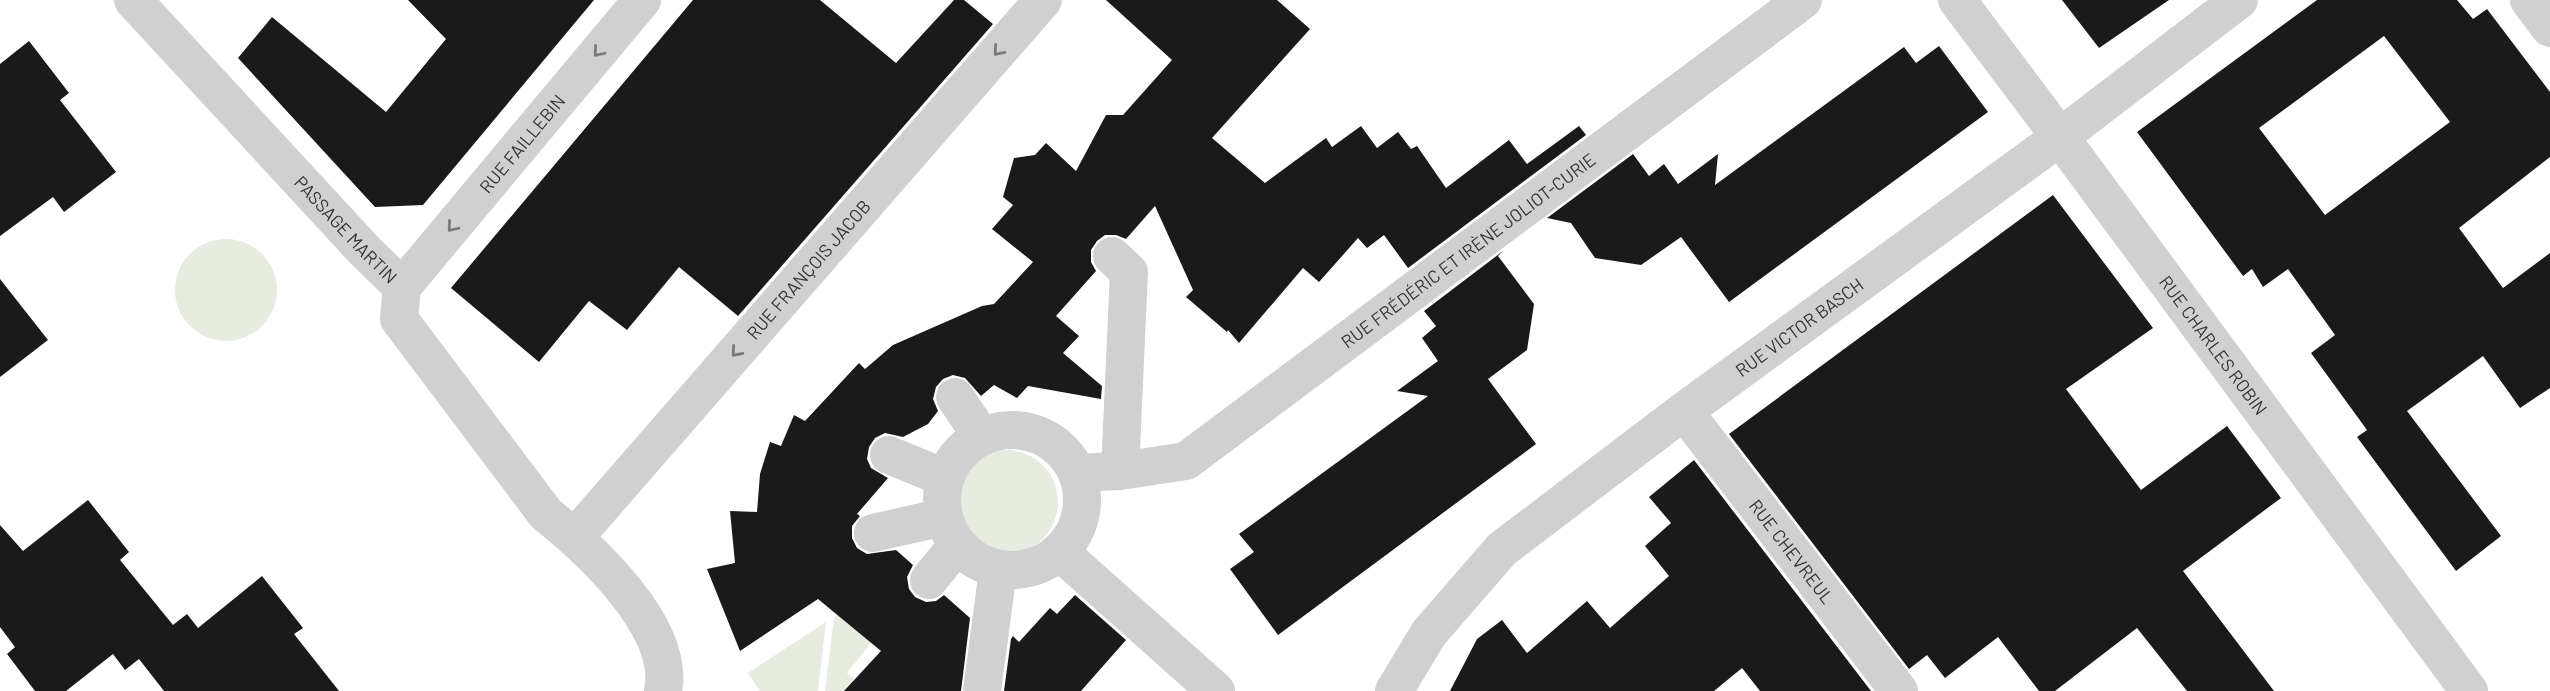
<svg xmlns="http://www.w3.org/2000/svg" width="2550" height="691" font-family="Barlow,sans-serif">
  <style>
    .green { fill: #e6ecdf }
    .building { fill: #1a1a1a; fill-rule: evenodd }
    .lines { fill: none; stroke-linecap: round; stroke-linejoin: round }
    .minor { stroke: #d0d0d0; stroke-width: 38 }
    .oneway { stroke: #7a7a7a }
    .labels { text-anchor: middle; dominant-baseline: central; stroke-width: 7; stroke-linejoin: round; paint-order: stroke }
    .street-label { font-size: 18px; fill: #333; stroke: #fff }
  </style>
  <rect width="100%" height="100%" fill="#fff"/>
  <g class="green">
    <circle cx="226" cy="290" r="51"/>
    <circle cx="1006" cy="502" r="52"/>
    <path d="M 868,593 L 869,640 L 871,643 L 847,673 L 868,691 L 825,691 L 834,618 Z"/>
    <path d="M 826,622 L 818,691 L 760,691 L 748,673 Z"/>
  </g>
  <g class="building">
    <path d="M 408,0 L 594,0 L 423,205 L 375,207 L 238,58 L 272,17 L 386,112 L 446,39 Z"/>
    <path d="M 693,0 L 820,0 L 896,63 L 954,0 L 964,0 L 993,24 L 738,316 L 679,267 L 627,330 L 589,301 L 539,362 L 451,288 Z"/>
    <path d="M 1106,0 L 1277,0 L 1310,29 L 1212,138 L 1265,183 L 1326,138 L 1332,147 L 1361,126 L 1377,148 L 1398,132 L 1411,149 L 1417,146 L 1446,188 L 1509,140 L 1527,164 L 1579,126 L 1586,135 L 1408,268 L 1384,235 L 1367,248 L 1358,238 L 1319,282 L 1303,268 L 1239,343 L 1228,330 L 1227,332 L 1186,297 L 1193,290 L 1155,206 L 1126,239 L 1116,235 L 1105,235 L 1097,241 L 1091,250 L 1091,262 L 1096,271 L 1056,316 L 1079,336 L 1063,353 L 1102,386 L 1101,399 L 1028,386 L 1017,398 L 994,385 L 981,396 L 965,378 L 953,375 L 943,379 L 936,387 L 933,399 L 938,411 L 928,424 L 903,437 L 885,433 L 875,438 L 869,447 L 867,459 L 871,468 L 888,478 L 857,514 L 860,516 L 852,526 L 852,538 L 857,548 L 867,554 L 896,550 L 913,565 L 907,577 L 909,589 L 915,597 L 926,602 L 936,601 L 944,595 L 970,618 L 961,691 L 844,691 L 881,651 L 818,599 L 740,651 L 707,569 L 735,563 L 730,511 L 757,512 L 760,474 L 770,442 L 781,446 L 794,415 L 805,421 L 859,363 L 865,369 L 893,345 L 982,306 L 994,304 L 1033,262 L 992,229 L 1013,205 L 1003,197 L 1014,158 L 1035,155 L 1046,143 L 1076,171 L 1106,115 L 1123,115 L 1172,60 Z"/>
    <path d="M 2062,0 L 2169,0 L 2099,48 Z"/>
    <path d="M 2317,0 L 2457,0 L 2473,19 L 2487,9 L 2550,92 L 2550,157 L 2459,228 L 2503,288 L 2550,253 L 2550,388 L 2520,408 L 2483,356 L 2407,411 L 2501,536 L 2456,571 L 2357,437 L 2367,430 L 2311,353 L 2335,335 L 2288,269 L 2263,287 L 2252,269 L 2243,276 L 2137,132 ZM 2384,36 L 2450,122 L 2325,215 L 2259,128 Z"/>
    <path d="M 29,41 L 69,93 L 60,100 L 116,172 L 64,212 L 53,197 L 0,236 L 0,64 Z"/>
    <path d="M 1939,46 L 1988,112 L 1729,302 L 1681,237 L 1641,265 L 1595,258 L 1571,223 L 1547,218 L 1633,154 L 1649,176 L 1664,164 L 1678,184 L 1718,154 L 1715,185 L 1904,47 L 1916,63 Z"/>
    <path d="M 2053,195 L 2153,328 L 2066,389 L 2141,490 L 2227,426 L 2281,498 L 2183,571 L 2274,691 L 2187,691 L 2137,628 L 2055,691 L 2039,691 L 1998,637 L 1945,678 L 1927,655 L 1909,669 L 1729,434 Z"/>
    <path d="M 1503,251 L 1498,256 L 1534,304 L 1527,350 L 1488,379 L 1536,444 L 1278,635 L 1230,569 L 1254,552 L 1239,534 L 1428,396 L 1397,391 L 1438,361 L 1422,338 L 1436,326 L 1424,311 Z"/>
    <path d="M 0,279 L 48,340 L 0,377 Z"/>
    <path d="M 1694,460 L 1871,691 L 1760,691 L 1742,668 L 1714,691 L 1450,691 L 1477,639 L 1502,620 L 1527,653 L 1587,601 L 1610,628 L 1669,576 L 1645,546 L 1671,523 L 1649,497 Z"/>
    <path d="M 88,500 L 129,552 L 120,560 L 173,625 L 187,614 L 198,628 L 262,576 L 303,628 L 294,634 L 339,691 L 164,691 L 139,659 L 125,670 L 113,654 L 66,691 L 35,691 L 7,654 L 15,647 L 0,627 L 0,525 L 23,551 Z"/>
    <path d="M 1075,595 L 1126,640 L 1081,691 L 1004,691 L 1011,639 L 1013,636 L 1019,642 L 1050,608 L 1057,614 Z"/>
  </g>
  <g class="lines">
    <g class="minor">
      <path id="s1" d="M 133,0 L 365,251 L 402,287"/>
      <path id="s2" d="M 1957,0 L 2060,137 L 2469,691"/>
      <path d="M 2529,0 L 2550,28"/>
      <path d="M 1112,256 L 1129,272 L 1120,471"/>
      <path d="M 402,287 L 399,319 L 546,514 C 591,550 676,628 663,691"/>
      <path id="s3" d="M 402,287 L 642,0"/>
      <path d="M 955,397 L 982,437"/>
      <path id="s4" d="M 1684,411 L 1899,691"/>
      <circle cx="1012" cy="500" r="70"/>
      <path d="M 889,455 L 945,478"/>
      <path id="s5" d="M 1077,473 L 1120,471 L 1186,461 L 1803,0"/>
      <path d="M 873,533 L 944,517"/>
      <path id="s6" d="M 575,537 L 1043,0"/>
      <path d="M 1060,552 L 1216,691"/>
      <path d="M 929,580 L 957,545"/>
      <path d="M 982,691 L 998,570"/>
      <path id="s7" d="M 1394,691 L 1429,633 L 1502,549 L 1684,411 L 2060,137 L 2239,0"/>
    </g>
  </g>
  <defs><path id="oneway-chevron" d="M-2-3.5L2.5 0L-2 3.5" fill="none" stroke-width="1.6" stroke-linecap="round" stroke-linejoin="round" transform="scale(1.75)"/></defs>
  <g class="oneway">
    <use href="#oneway-chevron" transform="translate(998 51) rotate(131)"/>
    <use href="#oneway-chevron" transform="translate(598 52) rotate(130)"/>
    <use href="#oneway-chevron" transform="translate(452 227) rotate(130)"/>
    <use href="#oneway-chevron" transform="translate(736 352) rotate(131)"/>
  </g>
  <g class="labels">
    <g class="street-label">
      <text stroke="none"><textPath href="#s3" startOffset="187">RUE FAILLEBIN</textPath></text>
      <text stroke="none"><textPath href="#s1" startOffset="313">PASSAGE MARTIN</textPath></text>
      <text stroke="none"><textPath href="#s5" startOffset="462">RUE FRÉDÉRIC ET IRÈNE JOLIOT-CURIE</textPath></text>
      <text stroke="none"><textPath href="#s6" startOffset="355">RUE FRANÇOIS JACOB</textPath></text>
      <text stroke="none"><textPath href="#s7" startOffset="550">RUE VICTOR BASCH</textPath></text>
      <text stroke="none"><textPath href="#s2" startOffset="430">RUE CHARLES ROBIN</textPath></text>
      <text stroke="none"><textPath href="#s4" startOffset="177">RUE CHEVREUL</textPath></text>
    </g>
  </g>
</svg>
